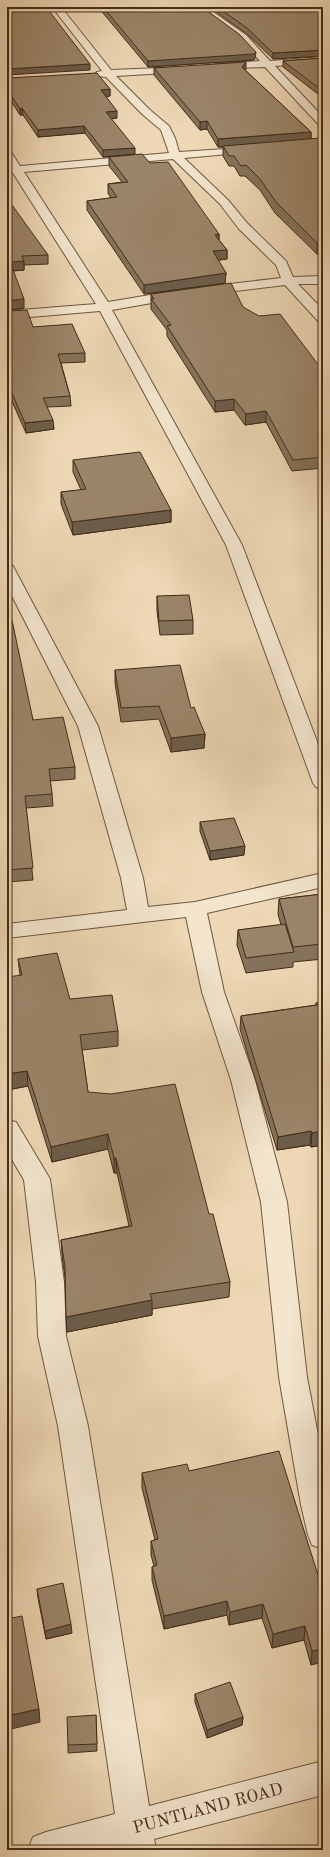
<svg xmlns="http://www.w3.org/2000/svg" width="330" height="1857" font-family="'Old Standard TT',serif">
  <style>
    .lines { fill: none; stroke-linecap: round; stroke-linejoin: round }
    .minor-casing { stroke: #6d573f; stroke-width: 2 }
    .minor { fill: #f3e5ce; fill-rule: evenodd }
    .wall { fill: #85725a; stroke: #422c18 }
    .shaded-wall { fill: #6c5d4a; stroke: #422c18 }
    .building { fill: #9b8569; stroke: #422c18 }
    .labels { text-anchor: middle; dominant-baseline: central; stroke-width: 3; stroke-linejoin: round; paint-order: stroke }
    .near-street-label { font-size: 17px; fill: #422c18; stroke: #f3e5ce }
  </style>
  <rect width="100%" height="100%" fill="#edd7b4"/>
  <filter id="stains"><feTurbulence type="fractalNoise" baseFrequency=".005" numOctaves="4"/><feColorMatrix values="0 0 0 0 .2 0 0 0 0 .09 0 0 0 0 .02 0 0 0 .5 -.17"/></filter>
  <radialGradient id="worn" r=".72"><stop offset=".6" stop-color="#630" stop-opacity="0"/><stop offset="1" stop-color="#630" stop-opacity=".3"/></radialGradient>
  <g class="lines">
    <g class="minor-casing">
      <g id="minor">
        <path d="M 52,7 L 61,7 L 111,70 L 186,67 L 188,69 L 186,71 L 183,72 L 116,76 L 150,110 L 169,126 L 175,138 L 179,152 L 256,147 L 257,149 L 252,152 L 184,158 L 228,200 L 247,223 L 286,261 L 293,277 L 323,276 L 323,284 L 298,284 L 323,310 L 323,322 L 318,321 L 285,285 L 186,297 L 112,310 L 242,545 L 323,757 L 323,789 L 316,787 L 313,783 L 226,545 L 100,311 L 7,319 L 7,311 L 96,304 L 13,173 L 7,173 L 7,167 L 9,166 L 7,163 L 7,151 L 11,152 L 20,166 L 169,153 L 161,130 L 142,114 L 106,77 L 97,76 L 95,74 L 97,72 L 102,71 ZM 173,159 L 220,204 L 239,229 L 276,265 L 281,278 L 186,289 L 108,302 L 24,172 Z"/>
        <path d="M 196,7 L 206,7 L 246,35 L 270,61 L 323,57 L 323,63 L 275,66 L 323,117 L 323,126 L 319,125 L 265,67 L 213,69 L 211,67 L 213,65 L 216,64 L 260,61 L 240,39 Z"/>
        <path d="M 7,565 L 13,566 L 15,570 L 98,726 L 143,878 L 148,907 L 195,902 L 323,873 L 323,887 L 207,913 L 224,992 L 255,1080 L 287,1202 L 307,1377 L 323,1461 L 323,1549 L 312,1545 L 308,1535 L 301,1505 L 279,1377 L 261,1202 L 231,1080 L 202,992 L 186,917 L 7,938 L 7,924 L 127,910 L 121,878 L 78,726 L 7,586 Z"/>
        <path d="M 7,1120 L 16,1122 L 50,1179 L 64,1282 L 66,1336 L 88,1426 L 149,1806 L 323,1761 L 323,1795 L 154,1839 L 156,1850 L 120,1850 L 120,1848 L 114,1850 L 28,1850 L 33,1837 L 46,1832 L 115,1814 L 58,1426 L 38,1336 L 36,1282 L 24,1180 L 7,1151 Z"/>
      </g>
    </g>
    <use href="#minor" class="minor"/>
  </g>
  <g class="wall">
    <path d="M 98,7 L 202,7 L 255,58 L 254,60 L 148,67 Z"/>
    <path d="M 209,7 L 323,7 L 323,56 L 273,59 L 247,34 Z"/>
    <path d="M 323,58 L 323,98 L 283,67 L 283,61 Z"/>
    <path d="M 154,68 L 246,69 L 245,70 L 311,132 L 311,139 L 323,254 L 317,254 L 275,213 L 260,190 L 245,176 L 240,176 L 234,166 L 229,166 L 223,156 L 223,147 L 218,147 L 207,129 L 200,130 L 154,75 Z"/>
    <path d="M 7,78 L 110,89 L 110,96 L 106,96 L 117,118 L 111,119 L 135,154 L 103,157 L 85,133 L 38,137 L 23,115 L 20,115 L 7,95 Z"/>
    <path d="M 109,157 L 150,163 L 219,234 L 219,240 L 227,250 L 227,259 L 218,260 L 226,273 L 225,283 L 144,294 L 87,210 L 87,201 L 111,198 L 108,193 L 108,184 L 122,182 L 109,166 Z"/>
    <path d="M 7,206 L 48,255 L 48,264 L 24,265 L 24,270 L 13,271 L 24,308 L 7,310 Z"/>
    <path d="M 151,294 L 243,307 L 323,371 L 323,468 L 292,471 L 266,422 L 245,425 L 234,410 L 215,412 L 167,336 L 167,330 L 151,309 Z"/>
    <path d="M 7,311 L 33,327 L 85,353 L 85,362 L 61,363 L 70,396 L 71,406 L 47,407 L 54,429 L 26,433 L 7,390 Z"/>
    <path d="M 73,460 L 171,510 L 171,522 L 73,535 L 61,504 L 61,492 L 81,490 L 73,472 Z"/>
    <path d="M 157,596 L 193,620 L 193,634 L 160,635 L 157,611 Z"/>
    <path d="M 7,621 L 33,720 L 75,767 L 75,779 L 50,781 L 52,794 L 53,806 L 26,808 L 33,880 L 7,882 Z"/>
    <path d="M 115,670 L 191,708 L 205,734 L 204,748 L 171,752 L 159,719 L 121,722 L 115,683 Z"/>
    <path d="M 200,822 L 244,855 L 210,860 L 200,831 Z"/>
    <path d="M 323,894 L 323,959 L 293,962 L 293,967 L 246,973 L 237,945 L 238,930 L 281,925 L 278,914 L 279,899 Z"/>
    <path d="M 18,959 L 70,999 L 118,1031 L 118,1046 L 82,1050 L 88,1092 L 209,1214 L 230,1282 L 229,1297 L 152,1309 L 152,1315 L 67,1332 L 65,1278 L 62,1255 L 61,1240 L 129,1226 L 117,1173 L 114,1173 L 108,1149 L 52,1162 L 28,1086 L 7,1090 L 20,975 Z"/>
    <path d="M 323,1002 L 323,1145 L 311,1147 L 310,1145 L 277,1150 L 240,1029 L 241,1016 L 316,1005 L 316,1003 Z"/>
    <path d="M 323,1306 L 323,1336 L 321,1322 Z"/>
    <path d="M 189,1471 L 323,1591 L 311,1665 L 304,1640 L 272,1648 L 262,1618 L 229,1625 L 227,1615 L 164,1629 L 152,1580 L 152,1567 L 154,1566 L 151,1555 L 151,1541 L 155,1540 L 142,1488 L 142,1473 Z"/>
    <path d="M 37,1589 L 72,1633 L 46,1639 L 38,1598 Z"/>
    <path d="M 195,1694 L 243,1717 L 242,1725 L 207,1738 L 195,1702 Z"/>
    <path d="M 96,1715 L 97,1751 L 68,1753 L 68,1745 Z"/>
  </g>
  <g class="shaded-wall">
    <path d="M 323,50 L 323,56 L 273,59 L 273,53 Z"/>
    <path d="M 256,52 L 255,58 L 254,60 L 148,67 L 148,61 Z"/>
    <path d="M 246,62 L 246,69 L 242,74 L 242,67 Z"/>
    <path d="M 90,64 L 90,70 L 7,75 L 7,69 Z"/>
    <path d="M 110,89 L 110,96 L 101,97 L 101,90 Z"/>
    <path d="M 22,108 L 23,115 L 20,115 L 20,109 Z"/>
    <path d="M 117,111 L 117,118 L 106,119 L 106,112 Z"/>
    <path d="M 207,121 L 207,129 L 200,130 L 200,122 Z"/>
    <path d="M 84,126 L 85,133 L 38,137 L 38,130 Z"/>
    <path d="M 311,132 L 311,140 L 218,147 L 218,139 Z"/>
    <path d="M 135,148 L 135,154 L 103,157 L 103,150 Z"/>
    <path d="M 219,234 L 219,244 L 215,235 Z"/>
    <rect x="317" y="243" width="6" height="11"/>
    <path d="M 227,250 L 227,259 L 213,261 L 213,251 Z"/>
    <path d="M 24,261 L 24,270 L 10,271 L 10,262 Z"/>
    <path d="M 226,273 L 225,283 L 144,294 L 144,285 Z"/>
    <path d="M 24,299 L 24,308 L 7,310 L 7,301 Z"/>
    <path d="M 234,399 L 234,410 L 215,412 L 215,401 Z"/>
    <path d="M 266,411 L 266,422 L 245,425 L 246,414 Z"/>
    <path d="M 53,420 L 54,429 L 26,433 L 25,423 Z"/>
    <path d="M 171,510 L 171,522 L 73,535 L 72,522 Z"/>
    <path d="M 205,734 L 204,748 L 171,752 L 171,738 Z"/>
    <path d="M 245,846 L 244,855 L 210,860 L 210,851 Z"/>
    <path d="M 27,1071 L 28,1086 L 7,1090 L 7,1074 Z"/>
    <path d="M 311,1131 L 310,1145 L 277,1150 L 278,1137 Z"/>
    <path d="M 323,1131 L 323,1145 L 311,1147 L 312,1133 Z"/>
    <path d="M 108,1134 L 108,1149 L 52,1162 L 51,1147 Z"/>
    <path d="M 114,1158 L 116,1158 L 117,1173 L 114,1173 Z"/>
    <path d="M 152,1300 L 152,1315 L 67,1332 L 66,1317 Z"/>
    <path d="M 227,1601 L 227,1615 L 164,1629 L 164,1616 Z"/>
    <path d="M 263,1604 L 262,1618 L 229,1625 L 230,1612 Z"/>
    <path d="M 71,1624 L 72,1633 L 46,1639 L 45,1631 Z"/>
    <path d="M 305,1626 L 304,1640 L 272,1648 L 273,1634 Z"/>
    <path d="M 323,1649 L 323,1662 L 311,1665 L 312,1651 Z"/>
    <path d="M 39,1709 L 40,1722 L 7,1730 L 7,1716 Z"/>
    <path d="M 243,1717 L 242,1725 L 207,1738 L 207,1730 Z"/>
  </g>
  <g class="building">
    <path d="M 7,7 L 46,7 L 90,64 L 7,69 Z"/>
    <path d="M 103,7 L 202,7 L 239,34 L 256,52 L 254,54 L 148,61 Z"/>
    <path d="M 217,7 L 323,7 L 323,50 L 273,53 L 247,28 Z"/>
    <path d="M 323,58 L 323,91 L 283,61 Z"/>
    <path d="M 246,62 L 242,67 L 311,132 L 218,139 L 207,121 L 200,122 L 154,68 Z"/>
    <path d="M 97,73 L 110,89 L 101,90 L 117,111 L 106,112 L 135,148 L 103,150 L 84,126 L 38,130 L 22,108 L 20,109 L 7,89 L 7,78 Z"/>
    <path d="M 320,138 L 323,141 L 323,243 L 317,243 L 276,202 L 260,179 L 246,165 L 241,166 L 234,156 L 229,156 L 223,146 Z"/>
    <path d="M 142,154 L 150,163 L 168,162 L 219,234 L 215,235 L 227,250 L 213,251 L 226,273 L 144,285 L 87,201 L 117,197 L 108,184 L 128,182 L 109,157 Z"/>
    <path d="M 12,205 L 48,255 L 22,256 L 24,261 L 10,262 L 24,299 L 7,301 L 7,206 Z"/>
    <path d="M 231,283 L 243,307 L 259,316 L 280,314 L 323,371 L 323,457 L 293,460 L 266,411 L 246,414 L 234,399 L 215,401 L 167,326 L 171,325 L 151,299 L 154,299 L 151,294 Z"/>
    <path d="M 27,310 L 33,327 L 72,324 L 85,353 L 58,354 L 70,396 L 43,398 L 53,420 L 25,423 L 7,382 L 7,311 Z"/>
    <path d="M 140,452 L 171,510 L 72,522 L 61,492 L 86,489 L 73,460 Z"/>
    <path d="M 189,595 L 193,620 L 159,621 L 157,596 Z"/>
    <path d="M 12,620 L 33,720 L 63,717 L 75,767 L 49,769 L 52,794 L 25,796 L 33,868 L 7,870 L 7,621 Z"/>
    <path d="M 180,665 L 191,708 L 194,707 L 205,734 L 171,738 L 159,706 L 121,708 L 115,670 Z"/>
    <path d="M 234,818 L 245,846 L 210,851 L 200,822 Z"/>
    <path d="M 323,894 L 323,944 L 293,947 L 279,899 Z"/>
    <path d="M 285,924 L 294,952 L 246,958 L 238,930 Z"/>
    <path d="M 57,953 L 70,999 L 112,995 L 118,1031 L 80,1035 L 88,1092 L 111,1094 L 175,1084 L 209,1214 L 213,1214 L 230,1282 L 150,1294 L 152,1300 L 66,1317 L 65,1267 L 61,1240 L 132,1226 L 116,1158 L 114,1158 L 108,1134 L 51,1147 L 27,1071 L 7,1074 L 7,977 L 22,975 L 18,959 Z"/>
    <path d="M 323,1002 L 323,1131 L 312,1133 L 311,1131 L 278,1137 L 241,1016 L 317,1005 L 316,1003 Z"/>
    <path d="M 279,1451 L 323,1591 L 323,1649 L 312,1651 L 305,1626 L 273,1634 L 263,1604 L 230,1612 L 227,1601 L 164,1616 L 152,1567 L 157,1565 L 151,1541 L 158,1539 L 142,1473 L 187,1464 L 189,1471 Z"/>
    <path d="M 63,1583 L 71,1624 L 45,1631 L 37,1589 Z"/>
    <path d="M 22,1616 L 39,1709 L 7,1716 L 7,1619 Z"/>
    <path d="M 230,1682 L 243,1717 L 207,1730 L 195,1694 Z"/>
    <path d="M 96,1715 L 97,1744 L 68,1745 L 67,1717 Z"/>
  </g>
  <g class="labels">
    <g class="near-street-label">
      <text transform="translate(208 1809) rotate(-15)">PUNTLAND ROAD</text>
    </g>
  </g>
  <rect width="330" height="1857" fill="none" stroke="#edd7b4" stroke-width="24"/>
  <rect x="8" y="8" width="314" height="1841" fill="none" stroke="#422c18" stroke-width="2"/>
  <rect x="12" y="12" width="306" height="1833" fill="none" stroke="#422c18"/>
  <rect width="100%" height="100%" filter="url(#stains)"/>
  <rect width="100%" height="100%" fill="url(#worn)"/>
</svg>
